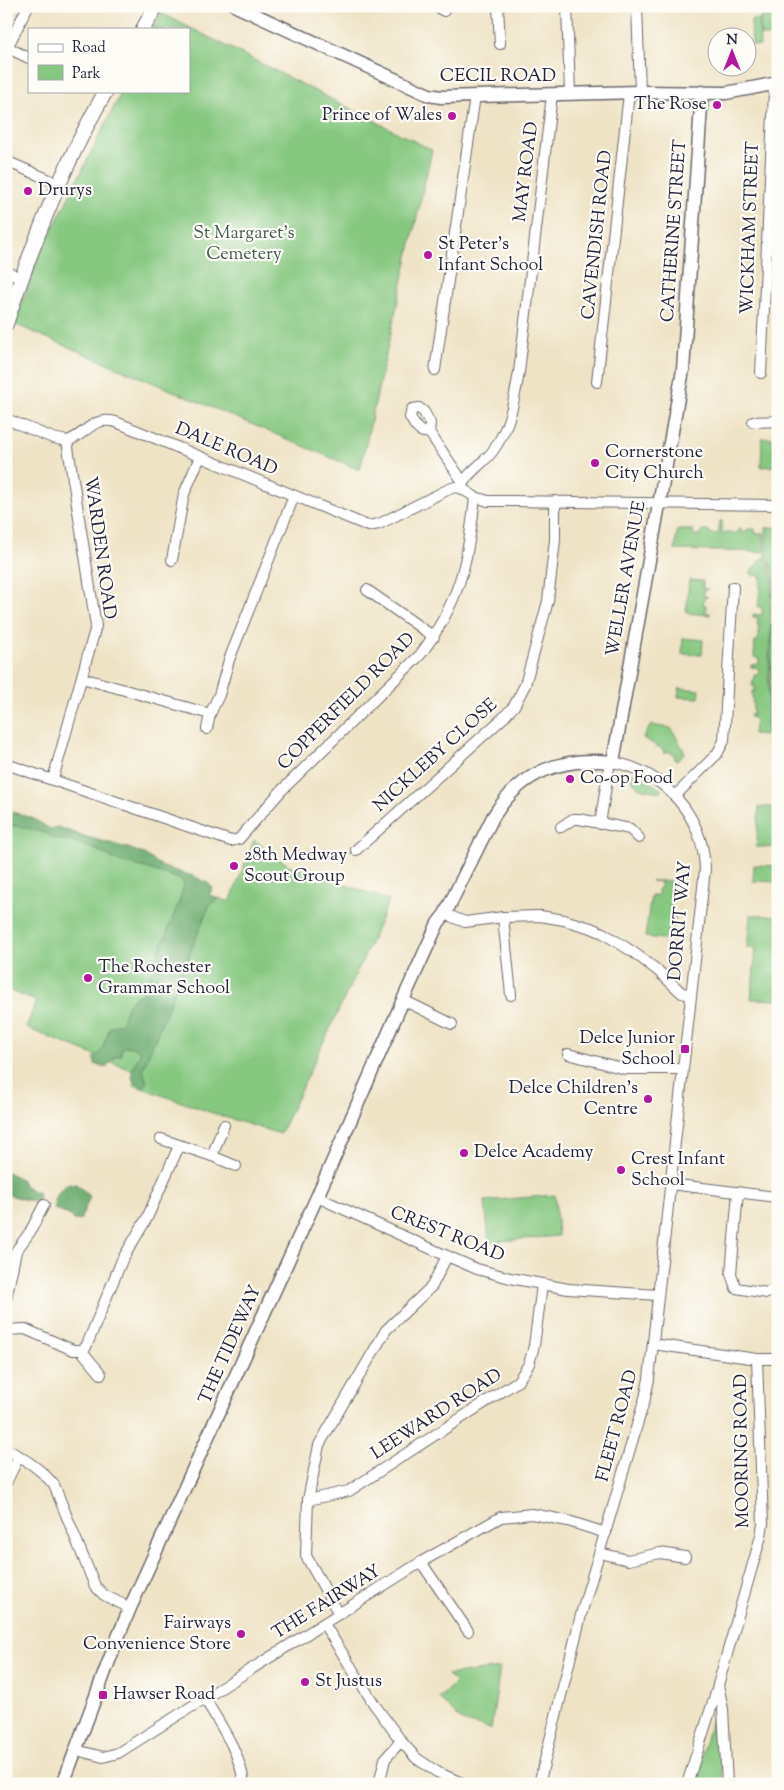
<svg xmlns="http://www.w3.org/2000/svg" width="784" height="1790" font-family="'Sorts Mill Goudy',serif">
  <style>
    .green { fill: #86c880; stroke: #54755e }
    .forest { fill: #6cac6e; stroke: #476754 }
    .lines { fill: none; stroke-linecap: round; stroke-linejoin: round }
    .minor-casing { stroke: #6a666b; stroke-width: 12 }
    .tertiary-casing { stroke: #6a666b; stroke-width: 15 }
    .secondary-casing { stroke: #6a666b; stroke-width: 16 }
    .minor { stroke: #fff; stroke-width: 10 }
    .tertiary { stroke: #fff; stroke-width: 12 }
    .secondary { stroke: #fff; stroke-width: 14 }
    .poi-dot { fill: #b5179e; stroke: #fdfcf7; stroke-width: 2 }
    .labels { text-anchor: middle; dominant-baseline: central; stroke-width: 4.5; stroke-linejoin: round; paint-order: stroke }
    .street-label { font-size: 18px; fill: #22223b; stroke: #fdfcf7 }
    .poi-label { font-size: 18px; fill: #22223b; stroke: #fdfcf7; text-anchor: start }
    .park-label { font-size: 18px; fill: #455c53; stroke: #fdfcf7 }
  </style>
  <rect width="100%" height="100%" fill="#fdfcf7"/>
  <filter id="ink" filterUnits="userSpaceOnUse"><feTurbulence type="fractalNoise" baseFrequency=".02" numOctaves="2"/><feDisplacementMap in="SourceGraphic" scale="10" xChannelSelector="R" yChannelSelector="G"/><feConvolveMatrix kernelMatrix="1 2 1 2 8 2 1 2 1" color-interpolation-filters="sRGB"/></filter>
  <filter id="wash" filterUnits="userSpaceOnUse"><feTurbulence type="fractalNoise" baseFrequency=".0096" numOctaves="4" result="noise"/><feDisplacementMap in="SourceGraphic" scale="20" xChannelSelector="R" yChannelSelector="G"/><feGaussianBlur stdDeviation="1.12" result="paint"/><feColorMatrix in="noise" values="0 0 0 0 0 0 0 0 0 0 0 0 0 0 0 0 0 1.4 0 .05"/><feComposite in="paint" operator="in"/></filter>
  <g filter="url(#wash)">
    <rect width="100%" height="100%" fill="#efe3c5"/>
    <g class="green">
      <path d="M 161,13 L 432,150 L 360,470 L 14,324 L 40,254 L 122,91 L 189,91 L 189,29 L 153,29 Z"/>
      <path d="M 760,17 L 777,17 L 773,17 L 773,23 L 776,23 L 776,36 L 761,36 Z"/>
      <path d="M 751,20 L 759,20 L 760,46 L 752,45 Z"/>
      <path d="M 762,438 L 778,438 L 778,466 L 761,467 Z"/>
      <path d="M 720,521 L 722,521 L 722,533 L 738,533 L 738,529 L 742,529 L 742,533 L 747,533 L 747,529 L 755,529 L 755,533 L 764,533 L 764,552 L 675,550 L 677,530 L 693,530 L 693,535 L 701,535 L 701,531 L 710,531 L 710,534 L 718,534 Z"/>
      <path d="M 778,527 L 778,597 L 773,598 L 774,575 L 766,553 L 766,528 Z"/>
      <path d="M 765,556 L 772,576 L 767,735 L 753,734 L 755,719 L 750,717 L 750,715 L 753,715 L 752,691 L 755,691 L 755,686 L 752,686 L 753,680 L 754,680 L 754,675 L 758,675 L 759,668 L 751,667 L 751,665 L 759,664 L 759,659 L 754,657 L 755,641 L 758,641 L 760,625 L 757,625 L 758,617 L 753,617 L 753,614 L 762,615 L 762,607 L 758,607 L 761,576 L 752,575 L 750,572 Z"/>
      <path d="M 689,580 L 703,581 L 703,589 L 708,589 L 704,590 L 704,596 L 708,597 L 704,598 L 703,605 L 706,605 L 706,613 L 710,613 L 710,615 L 686,613 Z"/>
      <path d="M 772,623 L 778,623 L 778,745 L 768,745 Z"/>
      <path d="M 683,638 L 703,640 L 702,655 L 682,654 Z"/>
      <path d="M 679,688 L 700,690 L 699,698 L 678,697 Z"/>
      <path d="M 651,725 L 671,728 L 685,752 L 677,761 L 674,759 L 675,755 L 667,751 L 665,754 L 663,753 L 664,750 L 658,746 L 655,749 L 657,746 L 643,738 Z"/>
      <path d="M 623,770 L 639,775 L 662,790 L 659,792 L 639,788 Z"/>
      <path d="M 759,807 L 778,807 L 778,847 L 756,847 Z"/>
      <path d="M 6,815 L 204,885 L 136,1072 L 26,1028 L 36,1001 L 6,989 Z"/>
      <path d="M 254,840 L 288,865 L 389,900 L 370,944 L 280,1134 L 221,1116 L 133,1085 L 209,895 L 230,902 Z"/>
      <path d="M 754,865 L 778,866 L 778,882 L 753,881 Z"/>
      <path d="M 651,881 L 674,881 L 674,887 L 677,887 L 677,891 L 672,891 L 672,896 L 676,897 L 676,899 L 673,899 L 671,913 L 676,914 L 673,931 L 668,931 L 667,935 L 671,936 L 671,940 L 645,937 L 651,895 L 658,896 L 658,888 L 661,888 L 661,882 Z"/>
      <path d="M 750,915 L 778,916 L 778,1000 L 751,999 L 756,949 L 747,948 Z"/>
      <path d="M 555,1195 L 558,1236 L 489,1242 L 485,1201 Z"/>
      <path d="M 500,1668 L 491,1729 L 462,1721 L 439,1698 L 456,1682 L 447,1675 Z"/>
      <path d="M 717,1710 L 718,1711 L 723,1784 L 693,1784 L 714,1712 Z"/>
    </g>
    <g class="forest">
      <path d="M 6,810 L 32,818 L 50,829 L 58,827 L 87,837 L 128,848 L 144,854 L 163,867 L 193,876 L 208,883 L 213,888 L 209,895 L 217,898 L 216,901 L 210,904 L 147,1059 L 143,1069 L 147,1083 L 144,1087 L 134,1082 C 128,1071 136,1062 141,1052 L 136,1048 L 127,1046 L 122,1048 L 121,1055 L 116,1056 L 106,1068 L 95,1064 L 94,1058 L 102,1050 L 110,1027 L 121,1023 C 128,1009 125,999 142,994 L 179,902 L 184,885 L 182,880 L 146,868 L 119,862 L 97,850 L 77,843 L 62,840 L 53,838 L 48,834 L 28,828 L 9,825 L 6,823 Z"/>
      <path d="M 6,1171 L 22,1180 L 24,1185 L 31,1190 L 38,1192 L 39,1197 L 37,1202 L 26,1200 L 6,1194 Z"/>
      <path d="M 69,1183 L 76,1184 C 81,1189 86,1191 90,1197 L 80,1220 L 74,1220 L 69,1215 L 54,1209 C 53,1199 60,1188 69,1183 Z"/>
    </g>
  </g>
  <g filter="url(#ink)">
    <g class="lines">
      <g class="minor-casing">
        <g id="minor">
          <path d="M 435,6 L 444,11"/>
          <path d="M 498,6 L 500,44"/>
          <path d="M 567,6 L 570,94"/>
          <path d="M 637,6 L 640,92"/>
          <path d="M 6,47 L 29,58"/>
          <path d="M 7,48 L 28,6"/>
          <path d="M 6,161 L 59,184"/>
          <path d="M 6,271 L 22,279"/>
          <path d="M 435,370 L 475,96"/>
          <path d="M 761,373 L 774,92 L 772,84"/>
          <path d="M 597,382 L 629,93"/>
          <path d="M 419,408 L 424,412 L 430,423 L 429,432 C 418,434 415,425 410,417 L 412,409 Z"/>
          <path d="M 6,419 L 53,438 L 67,441 L 96,626 L 53,779"/>
          <path d="M 753,422 L 778,421"/>
          <path d="M 429,432 L 463,482"/>
          <path d="M 67,441 C 87,435 91,416 116,422 L 368,526 L 379,524 L 447,490 L 455,487 L 461,488 C 465,474 483,464 492,452 C 510,428 514,401 519,372 L 552,95"/>
          <path d="M 475,497 L 488,501 L 511,501 L 778,505"/>
          <path d="M 172,560 L 184,494 L 200,457"/>
          <path d="M 367,590 L 434,637"/>
          <path d="M 82,678 L 210,714"/>
          <path d="M 207,729 L 210,714 L 219,695 L 229,660 L 294,496"/>
          <path d="M 6,764 L 222,838 L 231,841 L 239,839 L 281,791 L 420,655 C 460,602 468,562 475,497 L 461,488"/>
          <path d="M 675,796 L 717,754 L 724,741 L 733,587"/>
          <path d="M 600,824 L 610,761"/>
          <path d="M 561,827 L 573,819 L 579,819 L 630,829 L 639,838"/>
          <path d="M 356,850 L 503,718 L 514,706 L 525,685 L 548,601 L 555,540 L 555,501"/>
          <path d="M 445,914 L 465,922 L 503,917 L 540,916 L 564,920 L 591,928 L 603,933 L 633,952 L 657,970 L 682,993 L 691,995"/>
          <path d="M 503,917 L 511,995"/>
          <path d="M 403,1000 L 452,1024"/>
          <path d="M 568,1054 L 625,1069 L 682,1069"/>
          <path d="M 161,1139 L 212,1156 L 236,1166"/>
          <path d="M 212,1156 L 224,1125"/>
          <path d="M 670,1184 L 776,1197 L 778,1204"/>
          <path d="M 738,1192 L 731,1274 L 736,1288 L 767,1293 L 778,1287"/>
          <path d="M 317,1197 L 447,1256 L 477,1269 L 510,1278 L 568,1289 L 658,1295"/>
          <path d="M 6,1299 L 16,1251 L 30,1232 L 44,1205"/>
          <path d="M 6,1330 L 25,1329 L 73,1350 L 81,1350 L 86,1347 L 122,1260 L 147,1218 L 179,1146"/>
          <path d="M 653,1344 L 757,1359 L 778,1359"/>
          <path d="M 81,1350 L 101,1374"/>
          <path d="M 6,1449 C 25,1459 41,1469 54,1485 L 95,1586 L 104,1595 L 130,1608"/>
          <path d="M 6,1483 L 19,1456"/>
          <path d="M 308,1500 L 349,1491 L 518,1381 L 529,1364 L 534,1346 L 542,1285"/>
          <path d="M 600,1553 L 628,1560 L 660,1553 L 685,1557"/>
          <path d="M 421,1562 L 468,1631"/>
          <path d="M 339,1614 L 306,1556 L 308,1500 L 319,1445 L 386,1330 L 432,1286 L 447,1256"/>
          <path d="M 324,1624 L 374,1704 L 401,1741 L 416,1758 L 437,1772 L 464,1784"/>
          <path d="M 205,1699 C 221,1726 240,1752 244,1784"/>
          <path d="M 76,1750 L 103,1757 L 118,1753 L 421,1562 L 501,1517 L 532,1514 L 568,1521 L 606,1533"/>
          <path d="M 379,1784 L 385,1759 L 401,1741"/>
          <path d="M 539,1784 L 582,1611 L 645,1398 L 649,1379 L 705,869 C 703,815 664,772 613,762"/>
          <path d="M 687,1784 L 718,1686"/>
          <path d="M 727,1784 L 723,1709 L 718,1685 L 761,1536 L 763,1524 L 757,1359"/>
        </g>
      </g>
      <g class="tertiary-casing">
        <g id="tertiary">
          <path d="M 236,6 L 429,95 L 441,97 L 640,92 L 726,93 L 778,83"/>
          <path d="M 63,1784 L 116,1642 L 130,1608 L 317,1197 L 403,1000 L 438,923 L 445,914 L 493,817 C 521,771 561,757 613,762 L 683,370 L 702,92"/>
        </g>
      </g>
      <g class="secondary-casing">
        <g id="secondary">
          <path d="M 143,29 L 156,6"/>
          <path d="M 6,324 C 32,245 64,163 106,91"/>
        </g>
      </g>
      <use href="#minor" class="minor"/>
      <use href="#tertiary" class="tertiary"/>
      <use href="#secondary" class="secondary"/>
    </g>
  </g>
  <g class="poi-dot">
    <circle cx="717" cy="105" r="5"/>
    <circle cx="452" cy="116" r="5"/>
    <circle cx="28" cy="191" r="5"/>
    <circle cx="428" cy="255" r="5"/>
    <circle cx="595" cy="463" r="5"/>
    <circle cx="570" cy="779" r="5"/>
    <circle cx="234" cy="866" r="5"/>
    <circle cx="88" cy="978" r="5"/>
    <rect x="680" y="1044" width="10" height="10" rx="2.5"/>
    <circle cx="648" cy="1099" r="5"/>
    <circle cx="464" cy="1153" r="5"/>
    <circle cx="621" cy="1170" r="5"/>
    <circle cx="241" cy="1634" r="5"/>
    <circle cx="305" cy="1682" r="5"/>
    <rect x="98" y="1690" width="10" height="10" rx="2.5"/>
  </g>
  <g class="labels">
    <g class="street-label">
      <text x="498" y="77">CECIL ROAD</text>
      <text transform="translate(527 172) rotate(-83)">MAY ROAD</text>
      <text transform="translate(751 228) rotate(-88)">WICKHAM STREET</text>
      <text transform="translate(675 231) rotate(-86)">CATHERINE STREET</text>
      <text transform="translate(598 235) rotate(-84)">CAVENDISH ROAD</text>
      <text transform="translate(226 450) rotate(23)">DALE ROAD</text>
      <text transform="translate(99 548) rotate(82)">WARDEN ROAD</text>
      <text transform="translate(627 579) rotate(-80)">WELLER AVENUE</text>
      <text transform="translate(347 702) rotate(-45)">COPPERFIELD ROAD</text>
      <text transform="translate(436 756) rotate(-42)">NICKLEBY CLOSE</text>
      <text transform="translate(681 921) rotate(-85)">DORRIT WAY</text>
      <text transform="translate(447 1235) rotate(22)">CREST ROAD</text>
      <text transform="translate(231 1345) rotate(-66)">THE TIDEWAY</text>
      <text transform="translate(437 1415) rotate(-33)">LEEWARD ROAD</text>
      <text transform="translate(618 1426) rotate(-75)">FLEET ROAD</text>
      <text transform="translate(743 1451) rotate(-91)">MOORING ROAD</text>
      <text transform="translate(327 1603) rotate(-32)">THE FAIRWAY</text>
    </g>
    <g class="poi-label">
      <text x="707" y="105" text-anchor="end">The Rose</text>
      <text x="442" y="116" text-anchor="end">Prince of Wales</text>
      <text x="38" y="191">Drurys</text>
      <text x="438" y="245">St Peter's<tspan x="438" dy="21">Infant School</tspan></text>
      <text x="605" y="453">Cornerstone<tspan x="605" dy="21">City Church</tspan></text>
      <text x="580" y="779">Co-op Food</text>
      <text x="244" y="856">28th Medway<tspan x="244" dy="21">Scout Group</tspan></text>
      <text x="98" y="968">The Rochester<tspan x="98" dy="21">Grammar School</tspan></text>
      <text x="675" y="1039" text-anchor="end">Delce Junior<tspan x="675" dy="21">School</tspan></text>
      <text x="638" y="1089" text-anchor="end">Delce Children's<tspan x="638" dy="21">Centre</tspan></text>
      <text x="474" y="1153">Delce Academy</text>
      <text x="631" y="1160">Crest Infant<tspan x="631" dy="21">School</tspan></text>
      <text x="231" y="1624" text-anchor="end">Fairways<tspan x="231" dy="21">Convenience Store</tspan></text>
      <text x="315" y="1682">St Justus</text>
      <text x="113" y="1695">Hawser Road</text>
    </g>
    <g class="park-label">
      <text x="244" y="234">St Margaret's<tspan x="244" dy="21">Cemetery</tspan></text>
    </g>
  </g>
  <rect width="784" height="1790" fill="none" stroke="#fdfcf7" stroke-width="25"/>
  <rect x="28" y="28" width="162" height="65" fill="#fdfcf7" stroke="#a5a5ac"/>
  <rect x="38" y="44" width="25" height="8" fill="#ffffff" stroke="#a5a5ac"/>
  <text x="72" y="52" font-size="15" fill="#22223b">Road</text>
  <rect x="38" y="65" width="25" height="15" fill="#86c880" stroke="#a5a5ac"/>
  <text x="72" y="78" font-size="15" fill="#22223b">Park</text>
  <g transform="translate(732 52)"><circle r="24" fill="#fdfcf7" stroke="#a5a5ac"/>
  <path d="M0-4L9 19L0 12L-9 19Z" fill="#b5179e"/>
  <text y="-8" font-size="14" font-weight="bold" text-anchor="middle" fill="#22223b">N</text>
  </g>
</svg>
